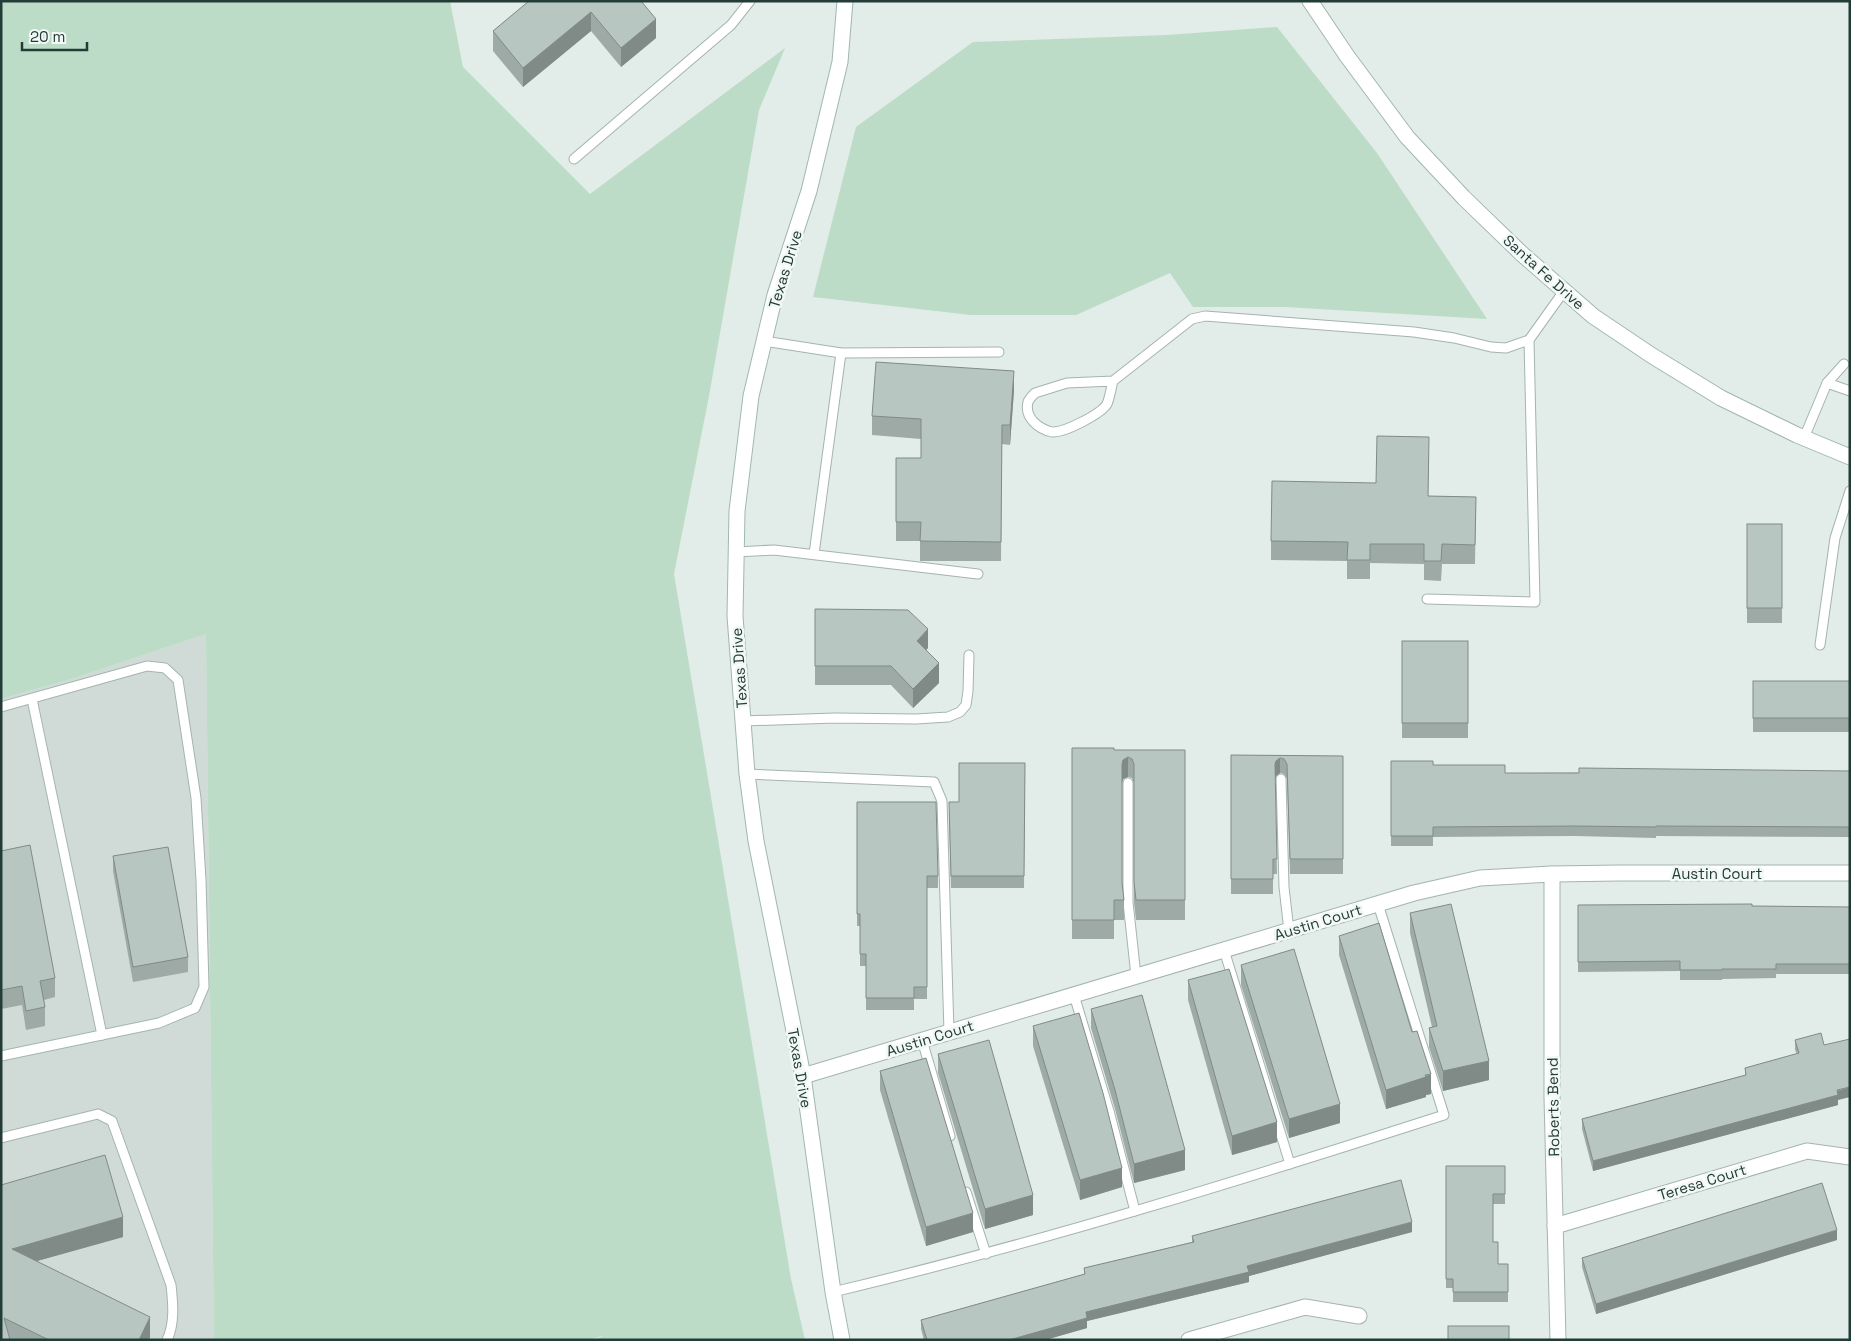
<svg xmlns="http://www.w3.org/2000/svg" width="1851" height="1341" font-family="'Space Grotesk',sans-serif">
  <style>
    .built { fill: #d0dbd7 }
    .green { fill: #bcdcc7 }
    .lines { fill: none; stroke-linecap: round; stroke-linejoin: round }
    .lane-casing { stroke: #a5b4af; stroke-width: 11 }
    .street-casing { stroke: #a5b4af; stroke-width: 17 }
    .secondary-casing { stroke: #a1b7b1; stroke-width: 17 }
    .lane { stroke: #fff; stroke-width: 9 }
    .street { stroke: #fff; stroke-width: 15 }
    .secondary { stroke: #fff; stroke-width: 15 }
    .wall { fill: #9daaa6 }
    .shaded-wall { fill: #808b87 }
    .building { fill: #b7c6c1; stroke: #808b87 }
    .labels { text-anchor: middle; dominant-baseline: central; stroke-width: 5; stroke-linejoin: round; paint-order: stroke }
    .street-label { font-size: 15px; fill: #233c37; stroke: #f2f8f6 }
  </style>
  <rect width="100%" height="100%" fill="#e2ece8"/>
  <path class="built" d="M 206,634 L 214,1340 L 1,1340 L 1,699 L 75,678 Z"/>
  <g class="green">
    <path d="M 1,1 L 450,1 L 463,67 L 590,194 L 785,48 L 759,110 L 709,396 L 674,574 L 791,1279 L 805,1340 L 593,1340 L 606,1335 L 588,1340 L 214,1340 L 206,634 L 75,678 L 1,699 Z"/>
    <path d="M 1277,27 L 1377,153 L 1487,319 L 1285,307 L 1193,307 L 1170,273 L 1076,315 L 971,315 L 813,297 L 856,127 L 973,42 L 1167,35 Z"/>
  </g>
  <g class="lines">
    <g class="lane-casing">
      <g id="lane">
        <path d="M 574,159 L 731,25 L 750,1"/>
        <path d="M 764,341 L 841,353 L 999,352"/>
        <path d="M 1113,381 C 1111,388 1110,397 1107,404 C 1101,414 1064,433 1052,432 C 1039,429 1024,418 1028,402 C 1029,399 1033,395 1035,393 L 1067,383 L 1113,381 L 1192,319 L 1205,316 L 1414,332 L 1454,338 L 1491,347 L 1506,348 L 1529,340"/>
        <path d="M 1827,383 L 1844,364"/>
        <path d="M 1804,438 L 1827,383 L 1850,391"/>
        <path d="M 736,552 L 774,550 L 978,574"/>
        <path d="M 814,554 L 841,353"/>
        <path d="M 1427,599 L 1535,602 L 1529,340 L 1564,291"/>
        <path d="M 1820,645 L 1835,538 L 1850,491"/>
        <path d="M 32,699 L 102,1035"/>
        <path d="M 1,707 L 147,666 L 165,668 L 178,680 L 196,798 L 201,880 L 204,987 L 195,1008 L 159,1023 L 1,1056"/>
        <path d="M 743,721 L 835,718 L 916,719 L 948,717 L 960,712 L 966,705 L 968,691 L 969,655"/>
        <path d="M 747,774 L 934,782 L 942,801 L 949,1032"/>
        <path d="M 1281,779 L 1284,887 L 1289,931"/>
        <path d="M 1128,783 L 1128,902 L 1136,976"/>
        <path d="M 1224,950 L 1290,1164"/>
        <path d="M 1074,995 L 1109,1111 L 1135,1211"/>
        <path d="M 922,1040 L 950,1136"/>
        <path d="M 1,1138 L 98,1114 L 112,1121 L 171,1285 C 173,1303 175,1323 167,1340"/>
        <path d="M 966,1192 L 986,1254"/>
        <path d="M 833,1292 C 1039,1243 1242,1180 1444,1115 L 1378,904"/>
      </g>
    </g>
    <g class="street-casing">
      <g id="street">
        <path d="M 1552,874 L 1552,1097 L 1558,1340"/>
        <path d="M 803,1076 L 1414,893 L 1480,878 L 1552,874 L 1620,873 L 1850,873"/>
        <path d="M 1555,1226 L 1807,1151 L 1850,1157"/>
        <path d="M 1189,1340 L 1305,1307 L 1359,1316"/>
      </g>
    </g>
    <g class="secondary-casing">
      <g id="secondary">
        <path d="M 1310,1 L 1347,56 L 1407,137 L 1464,198 L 1522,254 L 1593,316 L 1651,355 L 1721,398 L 1797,435 L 1850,457"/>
        <path d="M 842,1340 L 833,1292 L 803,1076 L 756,841 L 747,774 L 735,616 L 737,511 L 751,396 L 775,295 L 809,191 L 840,62 L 845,1"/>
      </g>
    </g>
    <use href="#lane" class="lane"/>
    <use href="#street" class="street"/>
    <use href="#secondary" class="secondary"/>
  </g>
  <g class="wall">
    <path d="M 529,1 L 656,19 L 656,38 L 621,67 L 591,31 L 523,87 L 493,51 L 493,31 Z"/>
    <path d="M 1014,390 L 1010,445 L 1002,444 L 1001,561 L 920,561 L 920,541 L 896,541 L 896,458 L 921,458 L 921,439 L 872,435 L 872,416 Z"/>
    <path d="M 1429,456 L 1428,496 L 1476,497 L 1475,564 L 1442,564 L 1441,581 L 1424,580 L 1424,564 L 1370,563 L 1370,579 L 1347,579 L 1347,561 L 1271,560 L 1271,541 L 1376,483 Z"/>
    <rect x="1747" y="524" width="35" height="99"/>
    <path d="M 815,609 L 928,648 L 926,650 L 939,683 L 913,708 L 891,685 L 815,685 Z"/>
    <rect x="1402" y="641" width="66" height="97"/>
    <rect x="1753" y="681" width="97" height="51"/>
    <path d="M 1072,748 L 1114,750 L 1185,750 L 1185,920 L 1136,920 L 1134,902 L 1134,783 L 1132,778 L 1128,777 L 1123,779 L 1122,783 L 1122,883 L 1124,900 L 1124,920 L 1114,920 L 1114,939 L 1072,939 Z"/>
    <path d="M 1231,755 L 1343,756 L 1343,874 L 1290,874 L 1287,779 L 1284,774 L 1280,773 L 1276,776 L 1275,778 L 1277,874 L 1273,874 L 1273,894 L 1231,894 Z"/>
    <path d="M 1391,761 L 1505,773 L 1850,771 L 1850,837 L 1656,836 L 1656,838 L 1575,836 L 1433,837 L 1433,846 L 1391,846 Z"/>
    <path d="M 1025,763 L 1024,888 L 951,888 L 949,813 L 959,802 Z"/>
    <path d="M 857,802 L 938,876 L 938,888 L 927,888 L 927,999 L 914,999 L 914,1010 L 866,1010 L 866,966 L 860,966 L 860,926 L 857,926 Z"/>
    <path d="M 1,851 L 55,978 L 55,997 L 44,1000 L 45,1007 L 45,1026 L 26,1030 L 22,1005 L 1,1009 Z"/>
    <path d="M 113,856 L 188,957 L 188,972 L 133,982 L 113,871 Z"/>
    <path d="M 1578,905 L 1850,907 L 1850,974 L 1776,974 L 1776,978 L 1722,979 L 1722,980 L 1680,980 L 1680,971 L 1578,972 Z"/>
    <path d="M 1410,913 L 1489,1080 L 1443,1091 L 1429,1047 L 1429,1028 L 1432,1027 L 1410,933 Z"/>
    <path d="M 1339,936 L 1412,1032 L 1431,1094 L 1426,1095 L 1426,1097 L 1386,1109 L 1339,955 Z"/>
    <path d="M 1241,965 L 1340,1123 L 1289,1138 L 1241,985 Z"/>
    <path d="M 1188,980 L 1277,1142 L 1232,1155 L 1188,1000 Z"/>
    <path d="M 1091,1009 L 1185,1170 L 1134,1183 L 1115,1109 L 1091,1028 Z"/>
    <path d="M 1033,1026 L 1122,1187 L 1080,1200 L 1033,1046 Z"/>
    <path d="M 1795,1040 L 1838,1100 L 1838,1105 L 1593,1171 L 1582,1129 L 1582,1119 L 1745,1075 L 1745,1068 L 1797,1054 L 1795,1050 Z"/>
    <path d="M 938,1054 L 1033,1215 L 985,1229 L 938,1073 Z"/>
    <path d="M 880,1071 L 973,1232 L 926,1246 L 880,1090 Z"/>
    <path d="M 1446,1166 L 1505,1166 L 1505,1204 L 1493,1204 L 1493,1242 L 1498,1264 L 1508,1264 L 1508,1302 L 1453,1302 L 1453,1288 L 1446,1288 Z"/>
    <path d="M 1,1185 L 123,1237 L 37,1261 L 150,1337 L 149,1340 L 1,1340 Z"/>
    <path d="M 1412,1232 L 1249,1276 L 1249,1282 L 1087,1321 L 1087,1328 L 1045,1340 L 924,1340 L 921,1329 L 921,1320 L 1084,1274 L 1084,1268 L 1192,1242 L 1192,1236 Z"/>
    <path d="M 1837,1240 L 1596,1314 L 1582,1267 L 1582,1258 Z"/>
  </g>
  <g class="shaded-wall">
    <path d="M 591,12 L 591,31 L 523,87 L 523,68 Z"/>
    <path d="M 656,19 L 656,38 L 621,67 L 621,48 Z"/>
    <path d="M 1014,371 L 1014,390 L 1010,445 L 1010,425 Z"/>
    <path d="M 928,629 L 928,648 L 917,660 L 917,641 Z"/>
    <path d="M 939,663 L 939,683 L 913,708 L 913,689 Z"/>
    <path d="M 1128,757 L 1128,777 L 1123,779 L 1122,783 L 1122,764 L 1123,760 Z"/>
    <path d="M 1280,758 L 1280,773 L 1276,776 L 1275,779 L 1275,764 L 1276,761 Z"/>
    <path d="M 1489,1061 L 1489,1080 L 1443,1091 L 1443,1071 Z"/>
    <path d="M 1431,1074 L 1431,1094 L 1426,1095 L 1426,1097 L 1386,1109 L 1386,1090 Z"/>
    <path d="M 1850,1087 L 1850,1097 L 1838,1100 L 1838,1105 L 1593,1171 L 1593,1161 Z"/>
    <path d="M 1340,1104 L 1340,1123 L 1289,1138 L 1289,1119 Z"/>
    <path d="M 1277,1122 L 1277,1142 L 1232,1155 L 1232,1136 Z"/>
    <path d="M 1185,1150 L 1185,1170 L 1134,1183 L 1134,1164 Z"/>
    <path d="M 1122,1168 L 1122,1187 L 1080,1200 L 1080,1180 Z"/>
    <path d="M 1033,1195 L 1033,1215 L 985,1229 L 985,1209 Z"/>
    <path d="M 973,1213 L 973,1232 L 926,1246 L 926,1227 Z"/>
    <path d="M 123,1217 L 123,1237 L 12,1268 L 12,1249 Z"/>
    <path d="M 1412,1222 L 1412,1232 L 1249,1276 L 1249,1282 L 1087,1321 L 1087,1328 L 1045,1340 L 1009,1340 L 1086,1312 L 1247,1266 Z"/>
    <path d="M 1837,1230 L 1837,1240 L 1596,1314 L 1596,1304 Z"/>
    <path d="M 150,1317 L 150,1337 L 149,1340 L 139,1340 Z"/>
  </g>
  <g class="building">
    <path d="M 529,1 L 641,1 L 656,19 L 621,48 L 591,12 L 523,68 L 493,31 Z"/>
    <path d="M 876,362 L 1014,371 L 1010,425 L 1002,425 L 1001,542 L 920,541 L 921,522 L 896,522 L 896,458 L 921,458 L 921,419 L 872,416 Z"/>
    <path d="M 1377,436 L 1429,437 L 1428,496 L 1476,497 L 1475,545 L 1442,544 L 1441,561 L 1424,561 L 1424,544 L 1370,544 L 1370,560 L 1347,560 L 1348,542 L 1271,541 L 1272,481 L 1376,483 Z"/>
    <rect x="1747" y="524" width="35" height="84"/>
    <path d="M 815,609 L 908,610 L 928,629 L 917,641 L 939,663 L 913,689 L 891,666 L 815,666 Z"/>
    <rect x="1402" y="641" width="66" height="82"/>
    <rect x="1753" y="681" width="97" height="37"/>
    <path d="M 1072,748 L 1114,748 L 1114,750 L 1185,750 L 1185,900 L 1136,900 L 1134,882 L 1134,764 L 1132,759 L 1128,757 L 1123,760 L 1122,764 L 1122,883 L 1124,900 L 1114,900 L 1114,920 L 1072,920 Z"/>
    <path d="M 1231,755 L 1343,756 L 1343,859 L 1290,859 L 1287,764 L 1284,759 L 1280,758 L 1276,761 L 1275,764 L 1277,859 L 1273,859 L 1273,879 L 1231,879 Z"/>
    <path d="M 1391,761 L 1433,761 L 1433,765 L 1505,765 L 1505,773 L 1579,773 L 1579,768 L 1850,771 L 1850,827 L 1656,826 L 1656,827 L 1575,826 L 1433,827 L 1433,836 L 1391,836 Z"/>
    <path d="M 959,763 L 1025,763 L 1024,876 L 951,876 L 949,802 L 959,802 Z"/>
    <path d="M 857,802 L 936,802 L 938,876 L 927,876 L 927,987 L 914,987 L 914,998 L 866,998 L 866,954 L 860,954 L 860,914 L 857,914 Z"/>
    <path d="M 30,845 L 55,978 L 40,981 L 45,1007 L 26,1011 L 22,986 L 1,990 L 1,851 Z"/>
    <path d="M 168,847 L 188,957 L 133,967 L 113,856 Z"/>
    <path d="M 1451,904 L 1489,1061 L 1443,1071 L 1429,1028 L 1437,1026 L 1410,913 Z"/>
    <path d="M 1752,904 L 1752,906 L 1850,907 L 1850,964 L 1776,964 L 1776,969 L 1722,969 L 1722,970 L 1680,970 L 1680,961 L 1578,962 L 1578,905 Z"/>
    <path d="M 1379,923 L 1412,1032 L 1417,1031 L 1431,1074 L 1425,1075 L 1426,1077 L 1386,1090 L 1339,936 Z"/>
    <path d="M 1294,949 L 1340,1104 L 1289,1119 L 1241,965 Z"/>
    <path d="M 1229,969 L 1277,1122 L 1232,1136 L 1188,980 Z"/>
    <path d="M 1142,995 L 1185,1150 L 1134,1164 L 1115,1090 L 1091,1009 Z"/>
    <path d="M 1079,1013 L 1103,1093 L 1122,1168 L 1080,1180 L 1033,1026 Z"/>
    <path d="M 1821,1033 L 1824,1045 L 1850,1039 L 1850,1087 L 1837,1090 L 1838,1095 L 1593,1161 L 1582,1119 L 1746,1075 L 1745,1068 L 1799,1053 L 1795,1040 Z"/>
    <path d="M 989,1040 L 1033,1195 L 985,1209 L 938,1054 Z"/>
    <path d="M 926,1058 L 973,1213 L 926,1227 L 880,1071 Z"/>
    <path d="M 105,1155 L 123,1217 L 12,1249 L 150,1317 L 139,1340 L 49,1340 L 4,1318 L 10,1340 L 1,1340 L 1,1185 Z"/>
    <path d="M 1446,1166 L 1505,1166 L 1505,1194 L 1493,1194 L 1493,1242 L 1498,1242 L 1498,1264 L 1508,1264 L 1508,1292 L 1453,1292 L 1453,1279 L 1446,1279 Z"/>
    <path d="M 1401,1180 L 1412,1222 L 1247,1266 L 1249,1272 L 1086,1312 L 1087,1318 L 1009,1340 L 927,1340 L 921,1320 L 1085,1274 L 1084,1268 L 1194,1242 L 1192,1236 Z"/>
    <path d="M 1822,1183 L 1837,1230 L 1596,1304 L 1582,1258 Z"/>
    <rect x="1448" y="1326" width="61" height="14"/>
  </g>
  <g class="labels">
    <g class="street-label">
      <text transform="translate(785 269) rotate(-73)">Texas Drive</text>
      <text transform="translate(1544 272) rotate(42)">Santa Fe Drive</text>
      <text transform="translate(739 668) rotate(-94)">Texas Drive</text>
      <text x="1717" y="873">Austin Court</text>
      <text transform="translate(1318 922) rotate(-17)">Austin Court</text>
      <text transform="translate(930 1038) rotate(-17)">Austin Court</text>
      <text transform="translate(800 1068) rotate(80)">Texas Drive</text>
      <text transform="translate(1553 1107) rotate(-91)">Roberts Bend</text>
      <text transform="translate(1702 1182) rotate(-17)">Teresa Court</text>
    </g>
  </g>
  <rect width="1851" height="1341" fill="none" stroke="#233c37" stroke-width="5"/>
  <path d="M22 42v8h65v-8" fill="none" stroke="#233c37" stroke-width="2.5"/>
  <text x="30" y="42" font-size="15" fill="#233c37" stroke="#f2f8f6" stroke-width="4" paint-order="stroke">20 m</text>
</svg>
